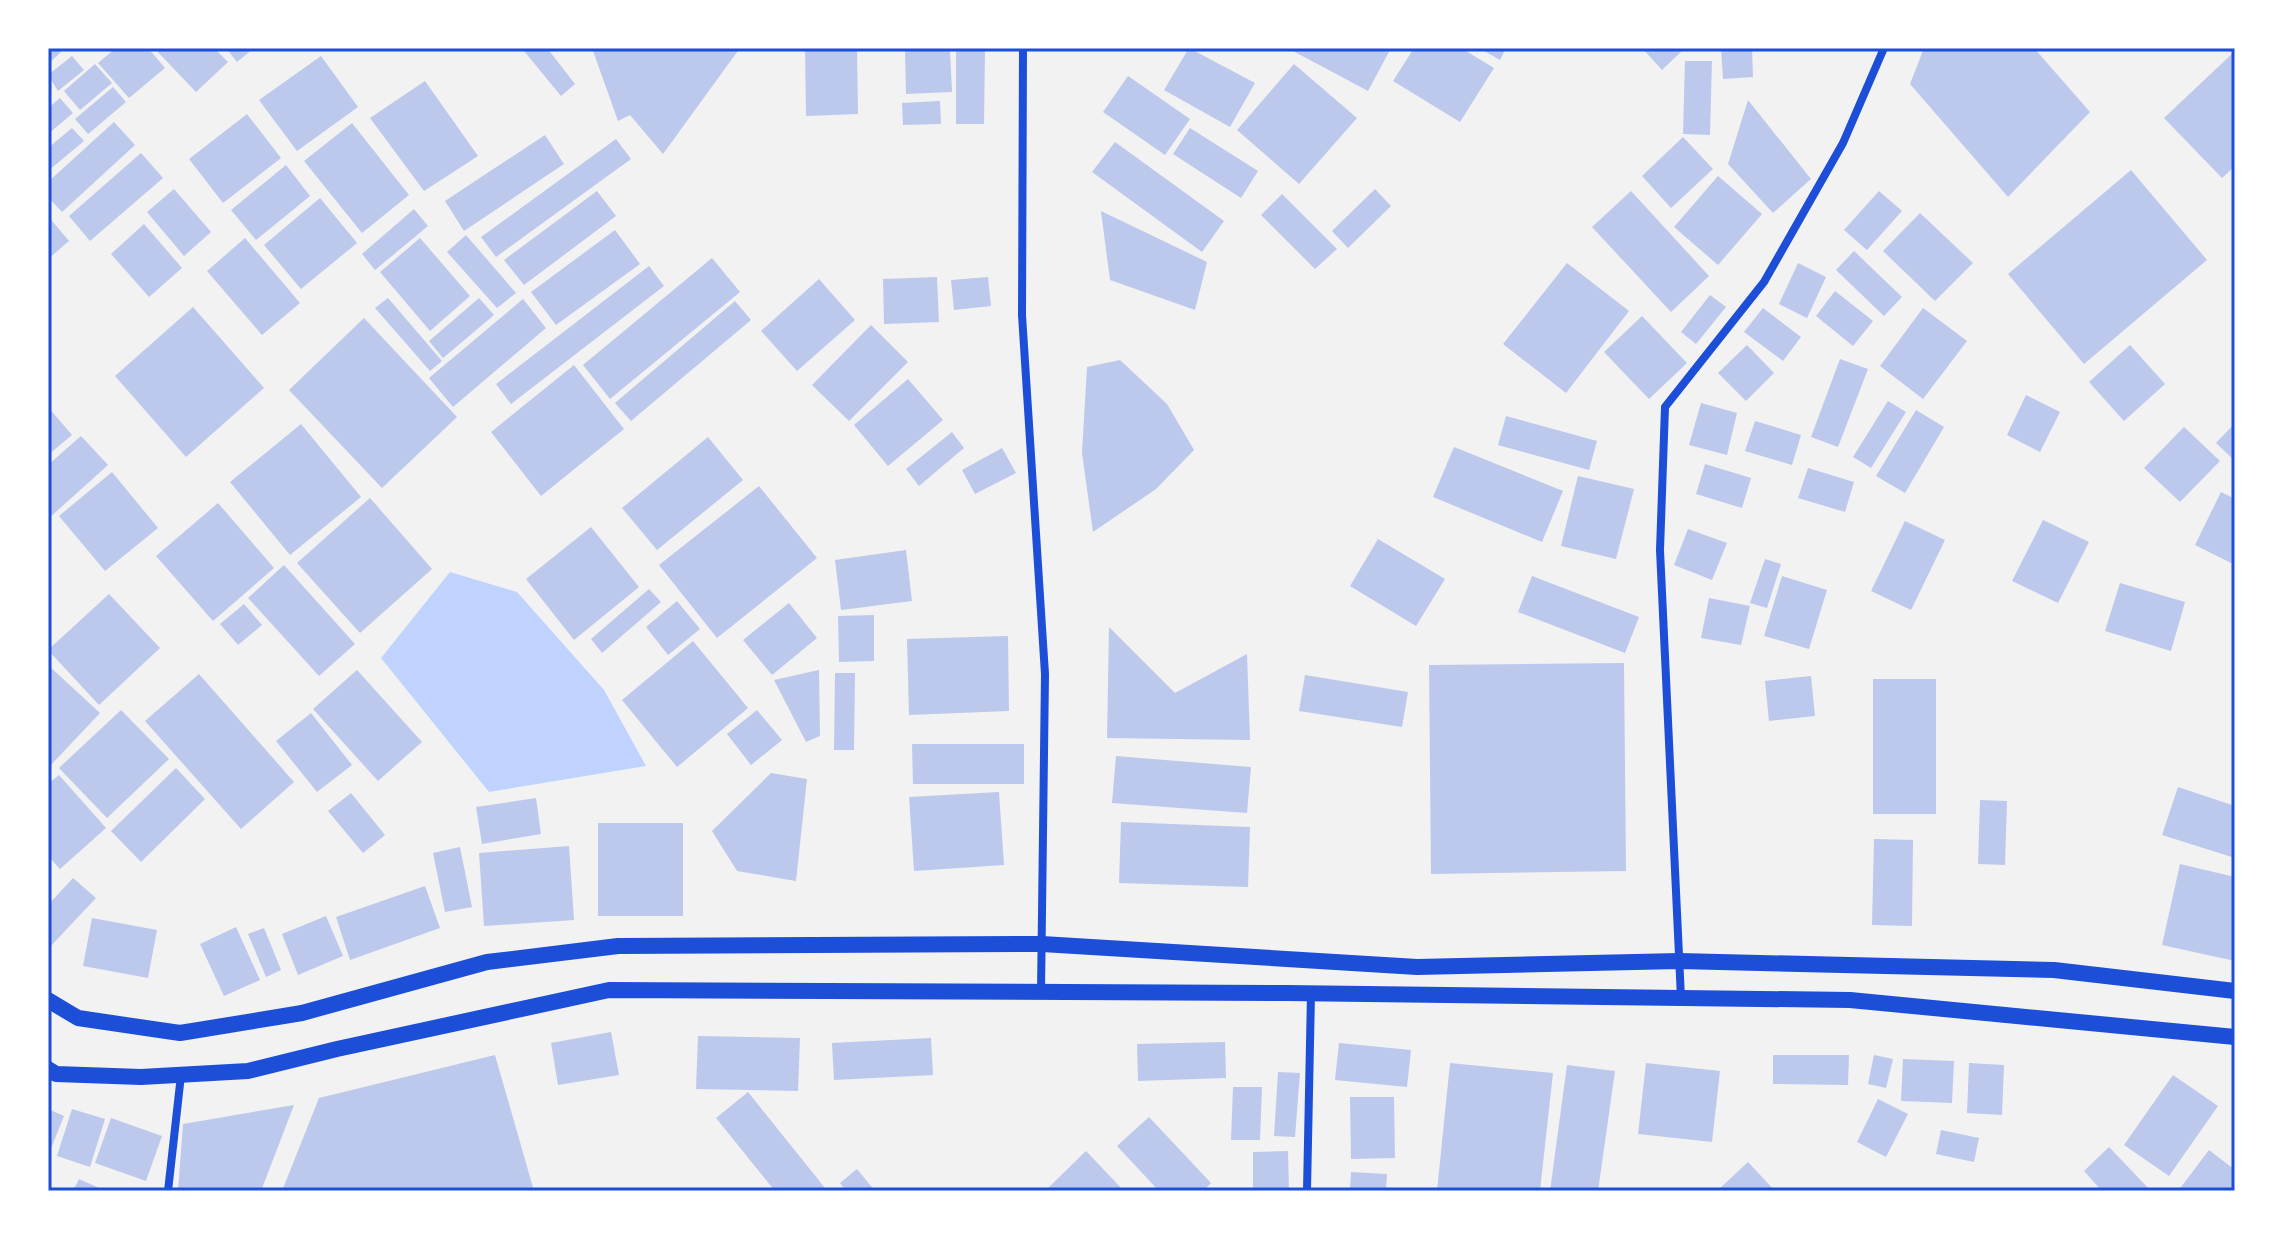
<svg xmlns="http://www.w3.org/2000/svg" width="2283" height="1239" font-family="Helvetica,sans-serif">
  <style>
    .water { fill: #bfd3fe }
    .building { fill: #bdc9ec }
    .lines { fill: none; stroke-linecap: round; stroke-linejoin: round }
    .minor { stroke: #1d4ed8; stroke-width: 8 }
    .secondary { stroke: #1d4ed8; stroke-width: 16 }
    .neatline { fill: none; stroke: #1d4ed8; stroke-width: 3 }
  </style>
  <rect width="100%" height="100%" fill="#f2f2f2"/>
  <path class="water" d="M 450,572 L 517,592 L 604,690 L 646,766 L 489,792 L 381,658 Z"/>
  <g class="building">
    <path d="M 48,48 L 57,48 L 61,52 L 48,64 Z"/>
    <path d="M 116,48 L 148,48 L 165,68 L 129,98 L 98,63 Z"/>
    <path d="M 154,48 L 214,48 L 228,62 L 196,92 Z"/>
    <path d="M 226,48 L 254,48 L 237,62 Z"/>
    <path d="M 527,48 L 547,48 L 575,84 L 561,96 L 524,51 Z"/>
    <path d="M 592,48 L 740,48 L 663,154 L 630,115 L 618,121 Z"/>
    <path d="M 805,48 L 857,48 L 858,114 L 806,116 Z"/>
    <path d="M 1189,48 L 1255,83 L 1230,127 L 1164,90 Z"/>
    <path d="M 1294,48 L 1391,48 L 1368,91 L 1293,51 Z"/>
    <path d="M 1414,48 L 1461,48 L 1494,68 L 1460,122 L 1393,81 Z"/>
    <path d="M 1479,48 L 1506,48 L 1500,60 Z"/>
    <path d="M 1642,48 L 1685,48 L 1662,70 Z"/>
    <path d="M 1721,48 L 1752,48 L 1753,77 L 1723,79 Z"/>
    <path d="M 1924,48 L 2034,48 L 2090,112 L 2008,197 L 1910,84 Z"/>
    <path d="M 950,49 L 952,92 L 906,94 L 905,51 Z"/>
    <path d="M 956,50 L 985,50 L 984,124 L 956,124 Z"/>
    <path d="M 2235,51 L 2235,166 L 2222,178 L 2164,118 Z"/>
    <path d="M 72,56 L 84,70 L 58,91 L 48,75 Z"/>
    <path d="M 321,56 L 358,107 L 297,151 L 259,100 Z"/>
    <path d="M 1685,61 L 1712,61 L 1710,135 L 1683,134 Z"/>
    <path d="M 95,64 L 112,83 L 80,110 L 64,91 Z"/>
    <path d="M 1294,64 L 1357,118 L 1299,184 L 1237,130 Z"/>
    <path d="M 1128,76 L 1190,119 L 1165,155 L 1103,112 Z"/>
    <path d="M 425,81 L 478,156 L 424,191 L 370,118 Z"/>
    <path d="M 113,87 L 126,102 L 88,134 L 75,119 Z"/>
    <path d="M 60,98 L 73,113 L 48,134 L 48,108 Z"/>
    <path d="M 1748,100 L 1811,179 L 1773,213 L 1728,164 Z"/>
    <path d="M 940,101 L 941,124 L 903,125 L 902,103 Z"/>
    <path d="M 247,114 L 281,158 L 223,203 L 189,159 Z"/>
    <path d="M 114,122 L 135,145 L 62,212 L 48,197 L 48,182 Z"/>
    <path d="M 352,123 L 409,195 L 362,233 L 304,161 Z"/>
    <path d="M 72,128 L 84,141 L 48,171 L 48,148 Z"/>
    <path d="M 1190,128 L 1258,171 L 1241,198 L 1173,154 Z"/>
    <path d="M 545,135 L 564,164 L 464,231 L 445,201 Z"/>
    <path d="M 1683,137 L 1713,169 L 1671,208 L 1642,176 Z"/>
    <path d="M 616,139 L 631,159 L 496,257 L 481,237 Z"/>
    <path d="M 1115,142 L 1224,221 L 1202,252 L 1092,172 Z"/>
    <path d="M 141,153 L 163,178 L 90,241 L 69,216 Z"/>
    <path d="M 286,165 L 310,196 L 256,240 L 231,210 Z"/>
    <path d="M 2131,170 L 2207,260 L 2084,364 L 2008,274 Z"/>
    <path d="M 1718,176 L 1762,214 L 1718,265 L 1674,227 Z"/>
    <path d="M 174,189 L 211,232 L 184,256 L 147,212 Z"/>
    <path d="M 1375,189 L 1391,206 L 1348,248 L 1332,231 Z"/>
    <path d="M 597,191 L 616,216 L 524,285 L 504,260 Z"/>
    <path d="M 1631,191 L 1709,276 L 1671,312 L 1592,227 Z"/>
    <path d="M 1879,191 L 1902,211 L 1867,250 L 1844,230 Z"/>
    <path d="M 1282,194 L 1337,249 L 1315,269 L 1261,215 Z"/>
    <path d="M 320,198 L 357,243 L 301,289 L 264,245 Z"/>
    <path d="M 414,209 L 428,226 L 375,270 L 362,254 Z"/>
    <path d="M 1101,211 L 1207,262 L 1195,310 L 1110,280 Z"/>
    <path d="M 1920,213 L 1973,263 L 1935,301 L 1883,251 Z"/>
    <path d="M 48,216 L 69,241 L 48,259 Z"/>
    <path d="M 144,224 L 182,268 L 149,297 L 111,254 Z"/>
    <path d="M 615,230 L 640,264 L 556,325 L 531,292 Z"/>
    <path d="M 466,235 L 516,293 L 497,308 L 447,252 Z"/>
    <path d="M 245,238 L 300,303 L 262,335 L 207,271 Z"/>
    <path d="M 420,238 L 470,296 L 430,331 L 380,272 Z"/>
    <path d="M 1854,251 L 1902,297 L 1884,316 L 1836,270 Z"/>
    <path d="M 712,258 L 740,292 L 610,399 L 583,365 Z"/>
    <path d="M 1567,263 L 1629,311 L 1566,393 L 1503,344 Z"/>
    <path d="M 1798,263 L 1826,277 L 1807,318 L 1779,304 Z"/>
    <path d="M 649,266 L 664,286 L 511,404 L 496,384 Z"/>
    <path d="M 937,277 L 939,322 L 884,324 L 883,279 Z"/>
    <path d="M 988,277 L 991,306 L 954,310 L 951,280 Z"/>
    <path d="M 819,279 L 855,320 L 797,371 L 761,331 Z"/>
    <path d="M 1835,291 L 1873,321 L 1853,346 L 1816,316 Z"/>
    <path d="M 1710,295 L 1726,307 L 1696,344 L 1681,332 Z"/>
    <path d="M 388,298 L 442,361 L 430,371 L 375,308 Z"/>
    <path d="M 479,298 L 494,315 L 443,358 L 429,341 Z"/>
    <path d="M 523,299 L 546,328 L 453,407 L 429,378 Z"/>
    <path d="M 735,301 L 751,320 L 631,421 L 615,403 Z"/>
    <path d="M 193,307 L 264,388 L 186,457 L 115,376 Z"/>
    <path d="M 1763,308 L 1801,337 L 1783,361 L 1744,332 Z"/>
    <path d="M 1923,308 L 1967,341 L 1923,399 L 1880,366 Z"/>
    <path d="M 1642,316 L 1687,363 L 1649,399 L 1604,352 Z"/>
    <path d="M 364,318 L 457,417 L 382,488 L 289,390 Z"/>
    <path d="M 871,325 L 908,362 L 849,421 L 812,385 Z"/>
    <path d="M 1747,345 L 1774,373 L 1746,401 L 1718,373 Z"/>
    <path d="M 2130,345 L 2165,384 L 2124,421 L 2089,382 Z"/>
    <path d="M 1840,359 L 1868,369 L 1838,447 L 1811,437 Z"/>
    <path d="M 1120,360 L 1167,404 L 1194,450 L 1156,489 L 1093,532 L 1082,453 L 1087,367 Z"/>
    <path d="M 574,365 L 624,429 L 541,496 L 491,432 Z"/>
    <path d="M 908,379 L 943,420 L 888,466 L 854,425 Z"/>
    <path d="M 2026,395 L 2060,412 L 2040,452 L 2007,435 Z"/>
    <path d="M 1888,401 L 1906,412 L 1871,468 L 1853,457 Z"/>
    <path d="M 1701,403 L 1737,413 L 1727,455 L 1689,445 Z"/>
    <path d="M 48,407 L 72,435 L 48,455 Z"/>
    <path d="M 1916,410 L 1944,427 L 1905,493 L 1876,476 Z"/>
    <path d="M 1506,416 L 1597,441 L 1589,470 L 1498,445 Z"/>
    <path d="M 1755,421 L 1801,435 L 1792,465 L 1745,451 Z"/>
    <path d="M 2235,423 L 2235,461 L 2216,443 Z"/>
    <path d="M 301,424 L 361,497 L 290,555 L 230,482 Z"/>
    <path d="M 2184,427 L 2220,461 L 2180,502 L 2144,468 Z"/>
    <path d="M 952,432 L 964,448 L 919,486 L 906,469 Z"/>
    <path d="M 81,436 L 108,465 L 48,519 L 48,465 Z"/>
    <path d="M 708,437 L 743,480 L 657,550 L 622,508 Z"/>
    <path d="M 1454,447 L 1563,491 L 1542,542 L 1433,497 Z"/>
    <path d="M 1002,448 L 1016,473 L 975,494 L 962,470 Z"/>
    <path d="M 1705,464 L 1751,478 L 1742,508 L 1696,494 Z"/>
    <path d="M 1808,468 L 1854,482 L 1845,512 L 1798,498 Z"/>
    <path d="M 112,472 L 158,528 L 105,571 L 59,516 Z"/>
    <path d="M 1578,476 L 1634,489 L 1616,559 L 1561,546 Z"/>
    <path d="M 759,486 L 817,558 L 717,638 L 659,565 Z"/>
    <path d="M 2221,492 L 2235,499 L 2235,565 L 2195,545 Z"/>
    <path d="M 370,498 L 432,569 L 360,633 L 297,563 Z"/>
    <path d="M 218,503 L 274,568 L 213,621 L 156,556 Z"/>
    <path d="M 2043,520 L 2089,542 L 2058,603 L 2012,581 Z"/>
    <path d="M 1905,521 L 1945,540 L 1911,610 L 1871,591 Z"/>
    <path d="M 591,527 L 639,587 L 574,640 L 526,579 Z"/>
    <path d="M 1688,529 L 1727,543 L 1712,580 L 1674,565 Z"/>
    <path d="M 1378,539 L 1445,579 L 1416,626 L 1350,586 Z"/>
    <path d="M 906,550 L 912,601 L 841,610 L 835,560 Z"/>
    <path d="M 1765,559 L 1781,564 L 1767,608 L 1750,603 Z"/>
    <path d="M 284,565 L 355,644 L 319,676 L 248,598 Z"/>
    <path d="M 1532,576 L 1639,617 L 1625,653 L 1518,612 Z"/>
    <path d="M 1782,576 L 1827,590 L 1809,649 L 1764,636 Z"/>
    <path d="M 2120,583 L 2185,602 L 2171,651 L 2105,631 Z"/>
    <path d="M 649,589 L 661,602 L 602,653 L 591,639 Z"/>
    <path d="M 109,594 L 160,648 L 99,705 L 48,650 Z"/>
    <path d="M 1709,598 L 1750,606 L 1741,645 L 1701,638 Z"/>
    <path d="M 677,601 L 700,629 L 668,655 L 646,627 Z"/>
    <path d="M 789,603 L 817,638 L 772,675 L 743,640 Z"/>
    <path d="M 244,604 L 262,625 L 238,645 L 220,624 Z"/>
    <path d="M 874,615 L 874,661 L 839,662 L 838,616 Z"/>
    <path d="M 1109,627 L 1175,693 L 1247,654 L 1250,740 L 1107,738 Z"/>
    <path d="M 1008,636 L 1009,711 L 909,715 L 907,639 Z"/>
    <path d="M 693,641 L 748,708 L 677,767 L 622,700 Z"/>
    <path d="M 1624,663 L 1626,871 L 1431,874 L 1429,665 Z"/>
    <path d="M 48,665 L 100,713 L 48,768 Z"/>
    <path d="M 357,670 L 422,742 L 378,781 L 313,709 Z"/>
    <path d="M 819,670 L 820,736 L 806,742 L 774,680 Z"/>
    <path d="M 835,673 L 855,673 L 854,750 L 834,750 Z"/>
    <path d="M 199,674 L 294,782 L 241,829 L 145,721 Z"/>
    <path d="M 1305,675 L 1408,692 L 1402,727 L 1299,711 Z"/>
    <path d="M 1811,676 L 1815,716 L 1769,721 L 1765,681 Z"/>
    <rect x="1873" y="679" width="63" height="135"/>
    <path d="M 121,710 L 169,759 L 107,818 L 59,768 Z"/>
    <path d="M 757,710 L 782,740 L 751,765 L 727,734 Z"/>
    <path d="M 311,713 L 352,765 L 317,792 L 276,741 Z"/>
    <path d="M 912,744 L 1024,744 L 1024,784 L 913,784 Z"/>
    <path d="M 1116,756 L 1251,767 L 1247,813 L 1112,803 Z"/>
    <path d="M 176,768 L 205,799 L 141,862 L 111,831 Z"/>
    <path d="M 771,773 L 807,779 L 796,881 L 737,871 L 712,831 Z"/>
    <path d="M 59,775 L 106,828 L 60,869 L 48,856 L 48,784 Z"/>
    <path d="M 2178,787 L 2235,806 L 2235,858 L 2162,835 Z"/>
    <path d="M 999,792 L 1004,865 L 914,871 L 909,797 Z"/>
    <path d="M 351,793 L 385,835 L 363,853 L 328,811 Z"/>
    <path d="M 536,798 L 541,834 L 482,844 L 476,807 Z"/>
    <path d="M 1980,800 L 2007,801 L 2005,865 L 1978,864 Z"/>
    <path d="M 1121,822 L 1250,827 L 1248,887 L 1119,883 Z"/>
    <rect x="598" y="823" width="85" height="93"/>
    <path d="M 1874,839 L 1913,840 L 1912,926 L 1872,925 Z"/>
    <path d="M 569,846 L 574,920 L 484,926 L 479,853 Z"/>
    <path d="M 460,847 L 472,907 L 445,912 L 433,853 Z"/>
    <path d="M 2180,864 L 2235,877 L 2235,961 L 2162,945 Z"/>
    <path d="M 73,878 L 96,898 L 48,949 L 48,905 Z"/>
    <path d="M 425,886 L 440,928 L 350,960 L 336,917 Z"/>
    <path d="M 326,916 L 343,956 L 298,975 L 282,934 Z"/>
    <path d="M 92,918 L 157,930 L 148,978 L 83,966 Z"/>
    <path d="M 236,927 L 260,980 L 224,996 L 200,944 Z"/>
    <path d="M 264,928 L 281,970 L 266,977 L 248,934 Z"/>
    <path d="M 611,1032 L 619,1075 L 558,1085 L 551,1043 Z"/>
    <path d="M 698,1036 L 800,1038 L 798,1091 L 696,1089 Z"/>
    <path d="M 931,1038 L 933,1075 L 834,1080 L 832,1043 Z"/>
    <path d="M 1225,1042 L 1226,1078 L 1138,1081 L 1137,1044 Z"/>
    <path d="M 1339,1043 L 1411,1050 L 1407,1087 L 1335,1080 Z"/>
    <path d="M 495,1055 L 534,1191 L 282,1191 L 319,1098 Z"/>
    <path d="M 1773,1055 L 1849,1055 L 1848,1085 L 1773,1084 Z"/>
    <path d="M 1874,1055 L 1893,1059 L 1886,1088 L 1868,1084 Z"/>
    <path d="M 1903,1059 L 1954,1061 L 1952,1103 L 1901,1101 Z"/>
    <path d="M 1450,1063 L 1553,1073 L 1540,1191 L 1437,1191 Z"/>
    <path d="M 1646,1063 L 1720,1071 L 1712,1142 L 1638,1134 Z"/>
    <path d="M 1969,1063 L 2004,1065 L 2002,1115 L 1967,1113 Z"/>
    <path d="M 1567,1065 L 1615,1071 L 1598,1191 L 1550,1191 Z"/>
    <path d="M 1278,1072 L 1300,1073 L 1295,1137 L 1274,1136 Z"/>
    <path d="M 2173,1075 L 2218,1106 L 2169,1176 L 2124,1145 Z"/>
    <path d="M 1233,1087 L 1262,1087 L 1260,1140 L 1231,1140 Z"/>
    <path d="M 748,1092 L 825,1188 L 821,1191 L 775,1191 L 716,1118 Z"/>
    <path d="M 1350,1097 L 1394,1097 L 1395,1158 L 1351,1159 Z"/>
    <path d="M 1878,1099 L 1908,1114 L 1886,1157 L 1857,1142 Z"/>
    <path d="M 294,1105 L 261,1191 L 178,1191 L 183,1124 Z"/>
    <path d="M 48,1109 L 64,1116 L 48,1156 Z"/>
    <path d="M 72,1109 L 105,1119 L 90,1167 L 57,1156 Z"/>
    <path d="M 1149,1117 L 1211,1183 L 1203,1191 L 1159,1191 L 1117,1146 Z"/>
    <path d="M 111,1118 L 162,1136 L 146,1181 L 95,1163 Z"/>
    <path d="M 1941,1130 L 1979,1138 L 1974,1162 L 1936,1154 Z"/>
    <path d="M 2109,1147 L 2151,1191 L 2102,1191 L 2084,1171 Z"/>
    <path d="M 2209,1150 L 2235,1170 L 2235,1191 L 2178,1191 Z"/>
    <path d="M 1086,1151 L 1124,1191 L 1045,1191 Z"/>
    <path d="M 1288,1151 L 1289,1191 L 1253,1191 L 1253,1152 Z"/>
    <path d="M 1748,1162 L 1775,1191 L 1717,1191 Z"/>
    <path d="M 857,1169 L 875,1191 L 846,1191 L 840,1183 Z"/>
    <path d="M 1351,1172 L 1387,1174 L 1386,1191 L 1350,1191 Z"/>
    <path d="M 79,1179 L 106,1191 L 73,1191 Z"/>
  </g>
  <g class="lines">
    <g class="minor">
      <path d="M 1023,48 L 1022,315 L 1045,674 L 1041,992"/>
      <path d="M 1681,998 L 1660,550 L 1665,407 L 1764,282 L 1843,143 L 1884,48"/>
      <path d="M 168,1191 L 181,1075"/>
      <path d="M 1307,1191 L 1311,994"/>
    </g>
    <g class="secondary">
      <path d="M 48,1000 L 78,1018 L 180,1033 L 302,1013 L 487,962 L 618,946 L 1042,944 L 1417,967 L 1679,961 L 2054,970 L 2235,991"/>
      <path d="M 48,1069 L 56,1074 L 141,1077 L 248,1071 L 337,1049 L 609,990 L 1286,993 L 1850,1000 L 2235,1037"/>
    </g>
  </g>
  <rect width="2283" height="1239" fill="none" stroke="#ffffff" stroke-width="100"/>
  <rect x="50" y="50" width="2183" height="1139" class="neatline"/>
</svg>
